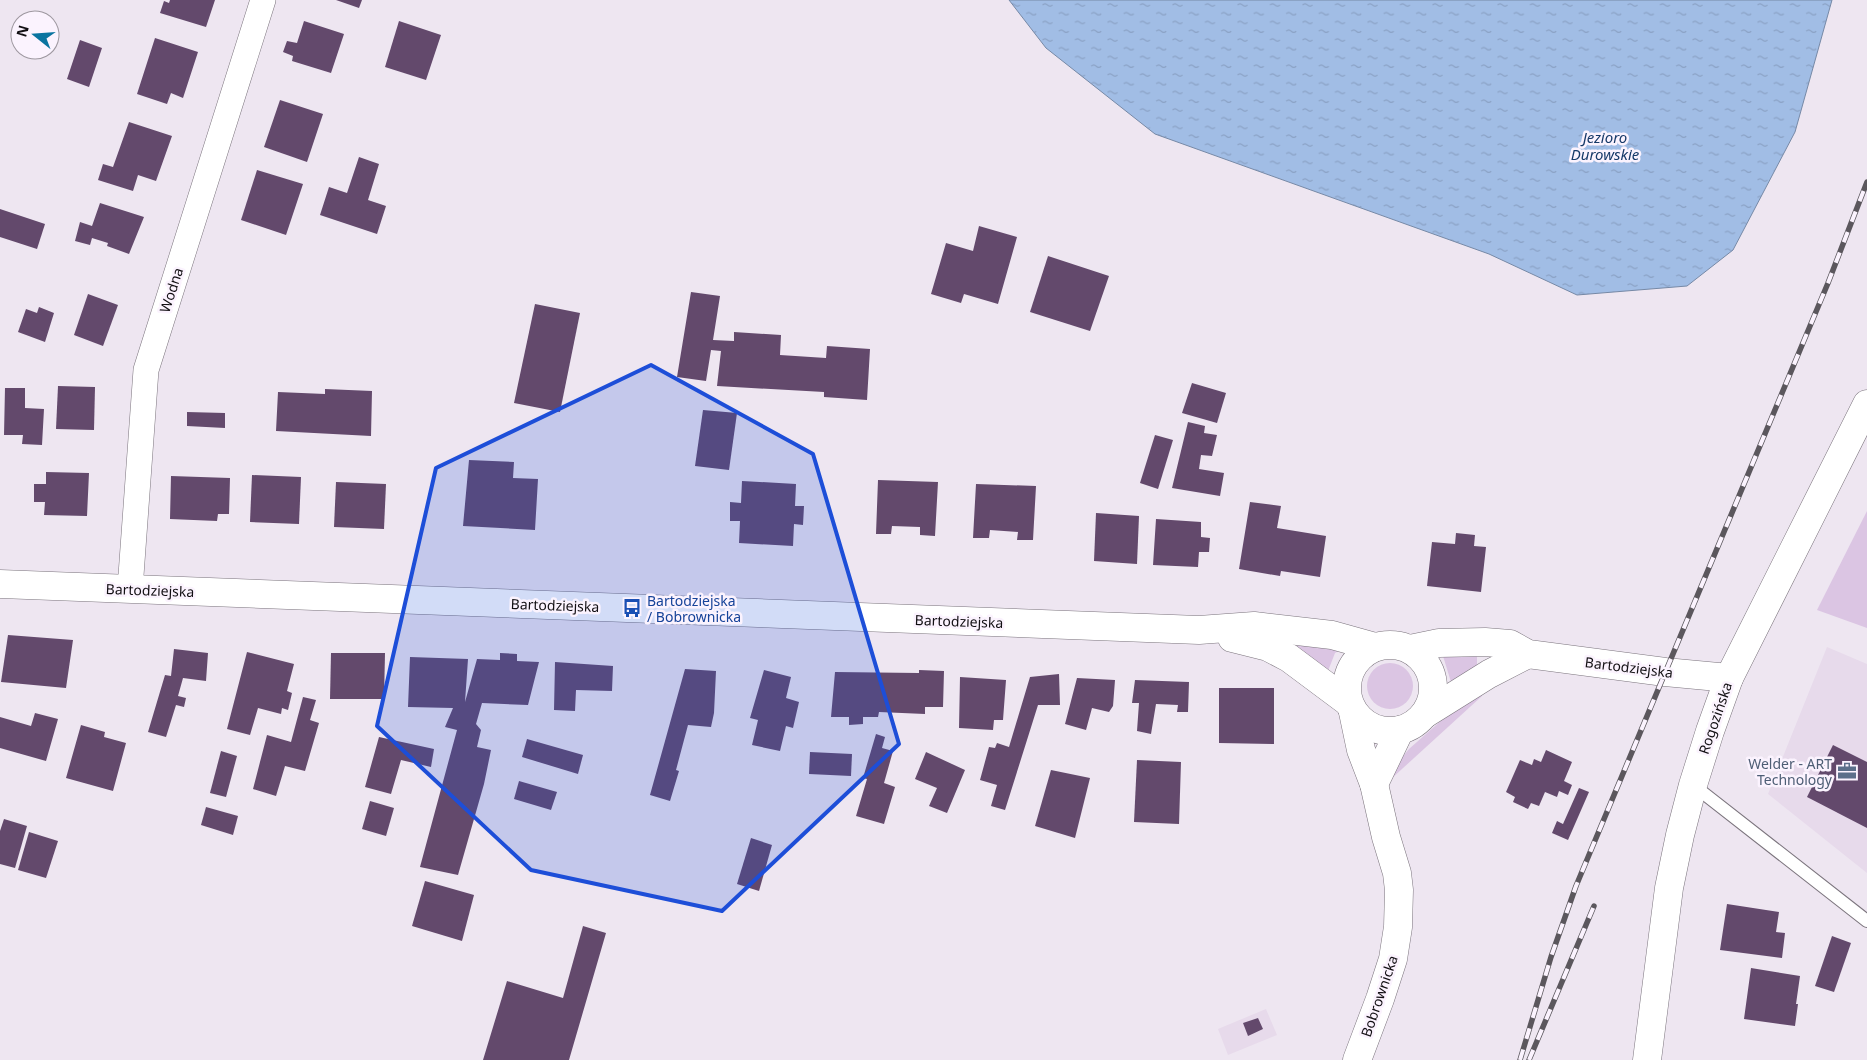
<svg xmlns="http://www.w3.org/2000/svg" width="1867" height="1060" font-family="'Noto Sans',sans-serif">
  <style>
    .built { fill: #e7daeb }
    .grass { fill: #dbc5e3 }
    .water { fill: url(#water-ripples); stroke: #7689a6 }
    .building { fill: #63496c }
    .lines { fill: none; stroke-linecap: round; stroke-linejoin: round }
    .service-casing { stroke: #7b747d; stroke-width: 14 }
    .minor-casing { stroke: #7b747d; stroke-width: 26 }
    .tertiary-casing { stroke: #7b747d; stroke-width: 29 }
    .service { stroke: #fff; stroke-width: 12 }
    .minor { stroke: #fff; stroke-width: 25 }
    .tertiary { stroke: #fff; stroke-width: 28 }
    .rail-casing { stroke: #5b575d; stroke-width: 5.5 }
    .rail { stroke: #fbf3fe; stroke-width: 4; stroke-dasharray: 11; stroke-linecap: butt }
    .marked { fill: #1d4ed8; fill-opacity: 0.2; stroke: #1d4ed8; stroke-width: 4; stroke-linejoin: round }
    .labels { text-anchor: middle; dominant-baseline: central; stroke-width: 5; stroke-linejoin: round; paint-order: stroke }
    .street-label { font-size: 14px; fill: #120f13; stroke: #fbf3fe }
    .transit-label { font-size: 14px; fill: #164399; stroke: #fbf3fe; text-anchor: start }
    .service-label { font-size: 14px; fill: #4e5e75; stroke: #fbf3fe; text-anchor: end }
    .water-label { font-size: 15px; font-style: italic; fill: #153868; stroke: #fbf3fe }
  </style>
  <defs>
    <pattern id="water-ripples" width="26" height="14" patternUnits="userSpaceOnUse" patternTransform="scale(1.25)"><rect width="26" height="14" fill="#a1bde5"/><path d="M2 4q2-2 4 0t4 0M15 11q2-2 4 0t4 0" fill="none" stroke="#8aa1c4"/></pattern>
  </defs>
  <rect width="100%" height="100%" fill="#eee6f1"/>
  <g class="built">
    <path d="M 1827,647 L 1867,664 L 1867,873 L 1768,794 Z"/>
    <path d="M 1266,1009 L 1277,1035 L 1228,1055 L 1218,1029 Z"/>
  </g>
  <g class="grass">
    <path d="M 1867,511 L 1867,628 L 1817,610 Z"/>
    <path d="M 1289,640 L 1340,650 L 1335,653 L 1328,671 L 1309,655 L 1288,643 Z"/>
    <path d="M 1477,650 L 1477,670 L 1451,682 L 1443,656 Z"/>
    <circle cx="1390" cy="686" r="23"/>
    <path d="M 1484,687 L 1482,696 L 1391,779 L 1399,761 L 1409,749 L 1452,711 Z"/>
  </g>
  <path class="water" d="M 1009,0 L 1832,0 L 1795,132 L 1733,250 L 1687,286 L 1577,295 L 1489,254 L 1155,134 L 1046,48 Z"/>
  <g class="building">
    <path d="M 170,0 L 215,0 L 206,27 L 160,13 L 164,1 L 169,3 Z"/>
    <path d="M 336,0 L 362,0 L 359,8 Z"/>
    <path d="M 304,21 L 344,34 L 331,73 L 292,61 L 293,56 L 283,52 L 287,41 L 297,43 Z"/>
    <path d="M 399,21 L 441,35 L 426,80 L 385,67 Z"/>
    <path d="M 155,38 L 198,52 L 183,98 L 171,93 L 167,104 L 137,94 Z"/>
    <path d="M 80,40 L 102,48 L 89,87 L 67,79 Z"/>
    <path d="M 280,100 L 323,114 L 307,162 L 264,147 Z"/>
    <path d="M 129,122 L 172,136 L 156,181 L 138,175 L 133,191 L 98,180 L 103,164 L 113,167 Z"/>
    <path d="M 359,157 L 379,164 L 368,200 L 386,206 L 377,234 L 320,215 L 329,187 L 347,193 Z"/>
    <path d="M 257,170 L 303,184 L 286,235 L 241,220 Z"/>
    <path d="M 100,203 L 144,217 L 129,254 L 107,246 L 108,243 L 92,238 L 90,245 L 75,241 L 80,222 L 92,226 Z"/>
    <path d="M 0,209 L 45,224 L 37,249 L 0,237 Z"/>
    <path d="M 979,226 L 1017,237 L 998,304 L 964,294 L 961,303 L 931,294 L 946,243 L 973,251 Z"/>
    <path d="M 1048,256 L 1109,276 L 1090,331 L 1030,312 Z"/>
    <path d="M 691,292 L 720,296 L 713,340 L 734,341 L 734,332 L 781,335 L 780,355 L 826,358 L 827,346 L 870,349 L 867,400 L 824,397 L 824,392 L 717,386 L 721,351 L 711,350 L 706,381 L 677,377 Z"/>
    <path d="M 88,294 L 118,305 L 103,346 L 74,335 Z"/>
    <path d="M 535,304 L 580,313 L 560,412 L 514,403 Z"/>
    <path d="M 39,307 L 54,313 L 45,342 L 18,332 L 26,309 L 37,313 Z"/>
    <path d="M 1192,383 L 1226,393 L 1217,423 L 1182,413 Z"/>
    <path d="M 58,386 L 95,387 L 94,430 L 56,429 Z"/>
    <path d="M 5,388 L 25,388 L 25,408 L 44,409 L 42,445 L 22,444 L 23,435 L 4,435 Z"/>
    <path d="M 325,389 L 372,391 L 371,436 L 276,431 L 278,392 L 325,394 Z"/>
    <path d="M 703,410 L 737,413 L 729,470 L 695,466 Z"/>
    <path d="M 187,412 L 225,413 L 225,428 L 187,426 Z"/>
    <path d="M 1188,422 L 1205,426 L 1204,433 L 1217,435 L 1212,456 L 1201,455 L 1199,469 L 1224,473 L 1220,496 L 1172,488 Z"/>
    <path d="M 1155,435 L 1173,440 L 1158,489 L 1140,483 Z"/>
    <path d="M 469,460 L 514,462 L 513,478 L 538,479 L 535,530 L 463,526 Z"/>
    <path d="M 46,472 L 89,473 L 87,516 L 44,515 L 45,502 L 34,502 L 34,484 L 46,484 Z"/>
    <path d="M 252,475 L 301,477 L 299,524 L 250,522 Z"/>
    <path d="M 171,476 L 230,478 L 229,514 L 218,514 L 217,521 L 170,519 Z"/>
    <path d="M 878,480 L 938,482 L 935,536 L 920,535 L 920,527 L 892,526 L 891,534 L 876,534 Z"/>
    <path d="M 742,481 L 796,484 L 795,506 L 804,506 L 803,525 L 794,524 L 793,546 L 739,543 L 740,521 L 730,521 L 730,502 L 741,503 Z"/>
    <path d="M 336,482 L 386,484 L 384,529 L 334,527 Z"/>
    <path d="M 976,484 L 1036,486 L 1033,540 L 1017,540 L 1018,532 L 990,530 L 989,538 L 973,538 Z"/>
    <path d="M 1250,502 L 1281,506 L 1277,528 L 1326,536 L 1320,577 L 1281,571 L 1280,576 L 1239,569 Z"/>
    <path d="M 1096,513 L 1139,516 L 1137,564 L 1094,561 Z"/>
    <path d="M 1156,519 L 1201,522 L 1201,537 L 1210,538 L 1209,552 L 1199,552 L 1198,567 L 1153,565 Z"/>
    <path d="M 1456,533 L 1475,535 L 1474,546 L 1486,547 L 1481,592 L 1427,586 L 1432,542 L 1455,544 Z"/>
    <path d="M 8,635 L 73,640 L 66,688 L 1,682 Z"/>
    <path d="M 174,649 L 208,653 L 206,681 L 183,678 L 178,696 L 186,698 L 184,707 L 176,705 L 166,737 L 148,732 L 165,675 L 171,676 Z"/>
    <path d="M 247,652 L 294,664 L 287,691 L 292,693 L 288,710 L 282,708 L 281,714 L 258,708 L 250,735 L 227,729 Z"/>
    <path d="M 331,653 L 385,653 L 384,699 L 330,699 Z"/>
    <path d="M 500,653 L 517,654 L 517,661 L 539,662 L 528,705 L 482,703 L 476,724 L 481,730 L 477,747 L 491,750 L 484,784 L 458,875 L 420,867 L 457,730 L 445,727 L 453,708 L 408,707 L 410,657 L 468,659 L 465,702 L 477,659 L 500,660 Z"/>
    <path d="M 555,662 L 613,666 L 612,691 L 576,690 L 575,711 L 554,710 Z"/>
    <path d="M 685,669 L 716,671 L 714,713 L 711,727 L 688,725 L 676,770 L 679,771 L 670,801 L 650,795 Z"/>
    <path d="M 764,670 L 791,677 L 786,698 L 799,702 L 793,728 L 786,726 L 780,751 L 752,745 L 758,720 L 750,718 Z"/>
    <path d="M 919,670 L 944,671 L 943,707 L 925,707 L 925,714 L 879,712 L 878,717 L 863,717 L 863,724 L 849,725 L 849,717 L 831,717 L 835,672 L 919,673 Z"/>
    <path d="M 1059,674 L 1060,705 L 1038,705 L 1005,810 L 991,806 L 997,785 L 980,780 L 989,747 L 995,748 L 997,743 L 1009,747 L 1030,677 Z"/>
    <path d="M 960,677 L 1006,680 L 1003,720 L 994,720 L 993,730 L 959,728 Z"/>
    <path d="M 1077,678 L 1115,680 L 1113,706 L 1109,712 L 1092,708 L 1086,730 L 1065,724 Z"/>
    <path d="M 1135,680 L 1189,682 L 1188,712 L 1177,712 L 1178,705 L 1156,704 L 1151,734 L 1137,731 L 1139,703 L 1132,703 Z"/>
    <path d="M 1219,688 L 1274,688 L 1274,744 L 1219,743 Z"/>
    <path d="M 303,697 L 316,700 L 310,720 L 319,723 L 305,771 L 285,766 L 276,796 L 253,789 L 267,735 L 291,742 Z"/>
    <path d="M 35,713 L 58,719 L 46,761 L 0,748 L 0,717 L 31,726 Z"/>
    <path d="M 81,725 L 105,732 L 104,737 L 126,743 L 113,791 L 66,778 Z"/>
    <path d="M 876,734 L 885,737 L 882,748 L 893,751 L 884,783 L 895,787 L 884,824 L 856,816 L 867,779 L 863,778 Z"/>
    <path d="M 379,737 L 434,749 L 431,767 L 401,760 L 391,794 L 365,787 Z"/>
    <path d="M 527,739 L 583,755 L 578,774 L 522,757 Z"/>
    <path d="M 1833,745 L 1867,762 L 1867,828 L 1807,797 Z"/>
    <path d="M 1546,750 L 1572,762 L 1564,781 L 1572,785 L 1568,795 L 1559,791 L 1557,797 L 1545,792 L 1539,806 L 1531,803 L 1528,809 L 1513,802 L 1515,797 L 1506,792 L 1520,760 L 1532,765 L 1534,759 L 1541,762 Z"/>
    <path d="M 221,751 L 237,756 L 226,797 L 210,793 Z"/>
    <path d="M 810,752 L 852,754 L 851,776 L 809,774 Z"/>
    <path d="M 926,752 L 965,770 L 947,813 L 929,806 L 937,788 L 915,779 Z"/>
    <path d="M 1137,760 L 1181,762 L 1179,824 L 1134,822 Z"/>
    <path d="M 1051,770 L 1090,778 L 1075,838 L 1035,826 Z"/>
    <path d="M 519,781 L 557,792 L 551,810 L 514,799 Z"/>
    <path d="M 1579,788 L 1589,792 L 1568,840 L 1552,833 L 1557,821 L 1563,824 Z"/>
    <path d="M 370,801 L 394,808 L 386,836 L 362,829 Z"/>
    <path d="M 206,807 L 238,816 L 233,835 L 201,825 Z"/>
    <path d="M 4,819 L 27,826 L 15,868 L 0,864 L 0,831 Z"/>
    <path d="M 29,832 L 58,841 L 46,878 L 18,870 Z"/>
    <path d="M 751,838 L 772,845 L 759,891 L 737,884 Z"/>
    <path d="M 425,881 L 474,895 L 462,941 L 412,926 Z"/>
    <path d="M 1727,904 L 1779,912 L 1776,932 L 1785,933 L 1782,958 L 1720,950 Z"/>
    <path d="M 583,926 L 606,933 L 569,1060 L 483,1060 L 507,981 L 563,998 Z"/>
    <path d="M 1832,936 L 1851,943 L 1834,992 L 1815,986 Z"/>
    <path d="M 1751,968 L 1800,976 L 1796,1004 L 1798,1004 L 1795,1026 L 1744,1019 Z"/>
    <path d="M 1258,1018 L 1263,1029 L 1248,1036 L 1243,1023 Z"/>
  </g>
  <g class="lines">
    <g class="service-casing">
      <path id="service" d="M 1693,785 L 1867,921"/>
    </g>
    <g class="minor-casing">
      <path id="minor" d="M 130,589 L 146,370 L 263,0"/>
    </g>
    <g class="tertiary-casing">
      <g id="tertiary">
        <path d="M 0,584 L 1199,630 L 1254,626 L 1332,635 L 1375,647"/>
        <path d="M 1232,638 L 1268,647 L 1289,658 L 1348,702"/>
        <circle cx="1390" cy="688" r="43"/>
        <path d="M 1410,649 L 1439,643 L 1485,642 L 1510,644 L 1528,654 L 1665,672 L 1729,678"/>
        <path d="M 1353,712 L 1361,750 L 1374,784 L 1386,837 L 1397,873 L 1399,890 L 1398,927 L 1393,959 L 1380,999 L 1357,1060"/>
        <path d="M 1425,714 L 1489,674 L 1528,654"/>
        <path d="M 1374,784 L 1400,730"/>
        <path d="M 1647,1060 L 1669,888 L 1680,835 L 1693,785 L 1710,731 L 1729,678 L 1867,404"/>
      </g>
    </g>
    <use href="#service" class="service"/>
    <use href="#minor" class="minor"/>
    <use href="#tertiary" class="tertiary"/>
    <g class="rail-casing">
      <g id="rail">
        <path d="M 1520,1060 L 1551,957 L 1576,886 L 1828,283 L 1867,182"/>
        <path d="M 1529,1060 L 1594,906"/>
      </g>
    </g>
    <use href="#rail" class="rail"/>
  </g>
  <path class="marked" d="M 651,365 L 813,454 L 899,744 L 722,911 L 531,870 L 377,726 L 436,468 Z"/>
  <defs>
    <g id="bus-bare" transform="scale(1.5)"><path d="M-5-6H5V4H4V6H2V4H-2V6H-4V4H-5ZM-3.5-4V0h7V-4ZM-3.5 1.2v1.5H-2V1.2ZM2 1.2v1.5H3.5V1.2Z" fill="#1a4fb4" stroke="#fbf3fe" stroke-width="2.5" paint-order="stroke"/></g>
    <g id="office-bare" transform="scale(1.5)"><path d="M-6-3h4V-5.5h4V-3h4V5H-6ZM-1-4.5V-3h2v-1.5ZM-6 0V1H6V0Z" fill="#5c6f8a" stroke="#fbf3fe" stroke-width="2.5" paint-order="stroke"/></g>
  </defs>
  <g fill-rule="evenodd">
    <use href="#bus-bare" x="632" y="608"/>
    <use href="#office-bare" x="1847" y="771"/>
  </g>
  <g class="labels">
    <g class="street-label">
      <text transform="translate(171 290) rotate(-72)">Wodna</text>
      <text transform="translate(150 590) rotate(2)">Bartodziejska</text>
      <text transform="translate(555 605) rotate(2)">Bartodziejska</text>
      <text transform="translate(959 621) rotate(2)">Bartodziejska</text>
      <text transform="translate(1629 667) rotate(7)">Bartodziejska</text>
      <text transform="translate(1715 718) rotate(-71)">Rogozińska</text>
      <text transform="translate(1379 996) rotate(-71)">Bobrownicka</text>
    </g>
    <g class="transit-label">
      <text x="647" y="600">Bartodziejska<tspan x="647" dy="16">/ Bobrownicka</tspan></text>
    </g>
    <g class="service-label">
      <text x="1832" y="763">Welder - ART<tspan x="1832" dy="16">Technology</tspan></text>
    </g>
    <g class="water-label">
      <text x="1605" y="137">Jezioro<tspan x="1605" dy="17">Durowskie</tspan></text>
    </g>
  </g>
  <g transform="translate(35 35) rotate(287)"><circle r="24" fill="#fbf3fe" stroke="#9e98a0"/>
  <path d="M0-4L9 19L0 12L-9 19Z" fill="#0a74a0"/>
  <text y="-8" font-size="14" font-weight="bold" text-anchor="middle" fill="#120f13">N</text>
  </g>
</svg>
